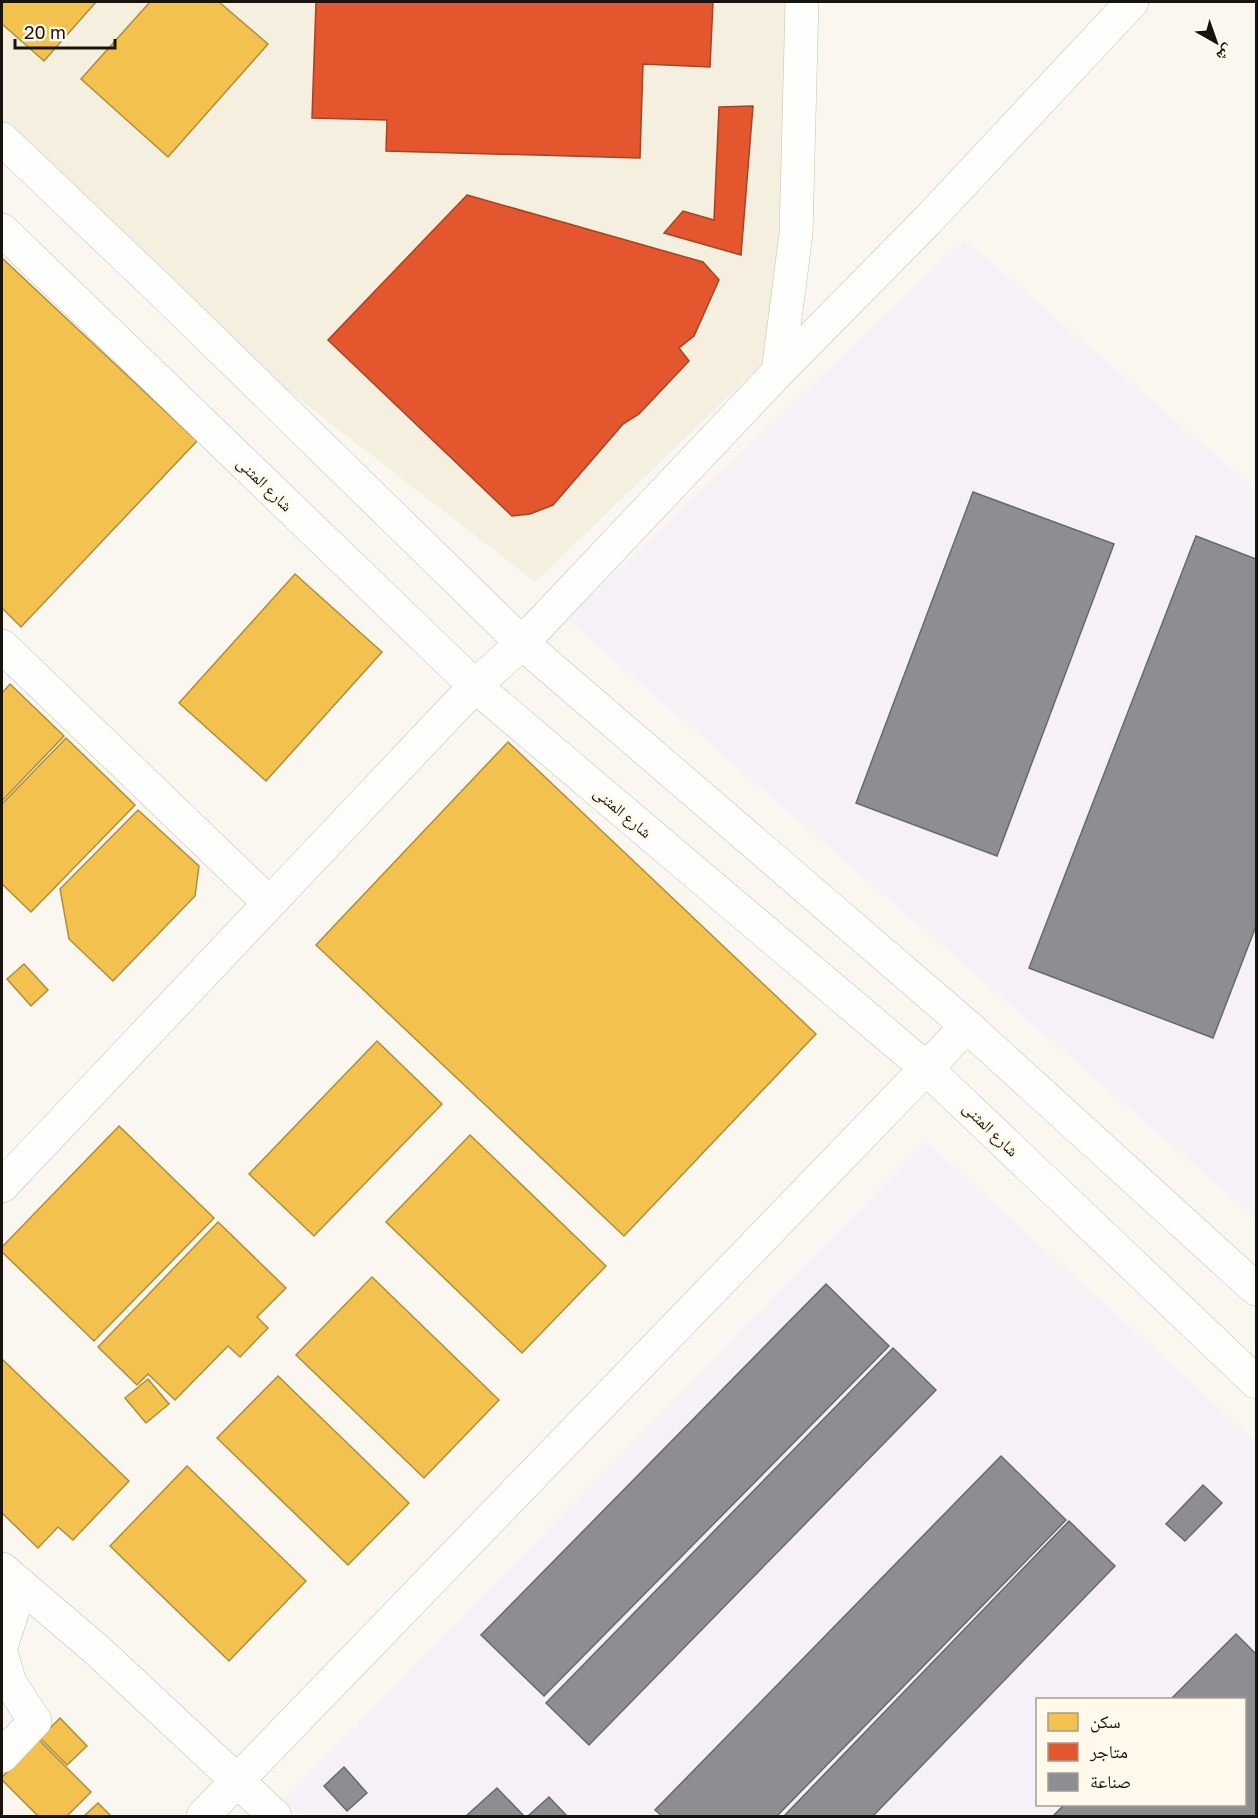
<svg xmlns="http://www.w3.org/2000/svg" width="1258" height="1818" font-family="'Golos Text','Noto Naskh Arabic',sans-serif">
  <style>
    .commercial { fill: #f4efdf }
    .industrial { fill: #f6f1f7; fill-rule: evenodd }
    .homes { fill: #f2c14e; stroke: #b18d3a; stroke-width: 1.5 }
    .shops { fill: #e4572e; stroke: #a74324; stroke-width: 1.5 }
    .industry { fill: #8d8d92; stroke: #6a696a; stroke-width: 1.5 }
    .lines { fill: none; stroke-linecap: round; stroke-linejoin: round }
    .minor-casing { stroke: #c2bfb8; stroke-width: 34 }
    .minor { stroke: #fefefd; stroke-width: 33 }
    .labels { text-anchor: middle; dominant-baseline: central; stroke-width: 6; stroke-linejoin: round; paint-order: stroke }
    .street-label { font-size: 16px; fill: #18140c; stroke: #fff9eb }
  </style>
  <rect width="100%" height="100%" fill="#faf7f0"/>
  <path class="commercial" d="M 2,2 L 802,2 L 796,234 L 761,365 L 535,582 L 169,298 L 2,139 Z"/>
  <g class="industrial">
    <path d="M 964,240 L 1256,490 L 1256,1218 L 567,619 Z"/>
    <path d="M 926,1142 L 1256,1442 L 1256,1816 L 302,1816 L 284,1800 ZM 1038,1700 L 1244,1700 L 1244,1804 L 1038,1804 Z"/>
  </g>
  <g class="homes">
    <path d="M 2,2 L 96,2 L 44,61 L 2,24 Z"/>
    <path d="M 150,2 L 219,2 L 268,44 L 168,157 L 81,79 Z"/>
    <path d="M 2,258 L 197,441 L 21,627 L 2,608 Z"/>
    <path d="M 295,574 L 382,652 L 266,781 L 179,703 Z"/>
    <path d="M 10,684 L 64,736 L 2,801 L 2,693 Z"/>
    <path d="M 66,738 L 135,805 L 31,912 L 2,884 L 2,804 Z"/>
    <path d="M 508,742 L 816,1034 L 624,1236 L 316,945 Z"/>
    <path d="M 138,810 L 199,866 L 195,896 L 113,981 L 69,939 L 60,889 Z"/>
    <path d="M 24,964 L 48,990 L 31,1006 L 7,979 Z"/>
    <path d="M 377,1041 L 442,1104 L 314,1236 L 249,1174 Z"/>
    <path d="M 119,1126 L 214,1218 L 94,1341 L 2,1252 L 2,1247 Z"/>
    <path d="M 470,1135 L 606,1266 L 522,1353 L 386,1222 Z"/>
    <path d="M 218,1222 L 286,1288 L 257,1317 L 268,1328 L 240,1357 L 228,1346 L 175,1400 L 148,1374 L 137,1385 L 98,1347 Z"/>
    <path d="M 372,1277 L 499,1400 L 424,1478 L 296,1355 Z"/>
    <path d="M 2,1359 L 129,1481 L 73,1540 L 58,1527 L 38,1548 L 2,1513 Z"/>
    <path d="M 278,1376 L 409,1503 L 348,1565 L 217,1438 Z"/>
    <path d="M 148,1379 L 169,1404 L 146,1423 L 125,1398 Z"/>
    <path d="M 187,1466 L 306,1581 L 229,1661 L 110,1546 Z"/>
    <path d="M 60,1718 L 87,1746 L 67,1765 L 40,1738 Z"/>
    <path d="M 39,1740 L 91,1792 L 67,1816 L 38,1816 L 2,1780 L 2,1777 Z"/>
    <path d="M 98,1803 L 111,1816 L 84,1816 Z"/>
  </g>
  <g class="shops">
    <path d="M 316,2 L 713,2 L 710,67 L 643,64 L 640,158 L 386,151 L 387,120 L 312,118 Z"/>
    <path d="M 753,106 L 741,255 L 664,233 L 683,211 L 714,220 L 719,107 Z"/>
    <path d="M 467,195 L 703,262 L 719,280 L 694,336 L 679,348 L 689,361 L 639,414 L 623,424 L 553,505 L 530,514 L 512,516 L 328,340 Z"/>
  </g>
  <g class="industry">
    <path d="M 973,492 L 1114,544 L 997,856 L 856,803 Z"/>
    <path d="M 1196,536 L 1256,559 L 1256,926 L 1213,1038 L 1029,968 Z"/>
    <path d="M 826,1284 L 889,1346 L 544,1696 L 481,1635 Z"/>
    <path d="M 893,1348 L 936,1390 L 589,1745 L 546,1703 Z"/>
    <path d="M 1001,1456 L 1066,1520 L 777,1816 L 662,1816 L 655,1810 Z"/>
    <path d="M 1203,1485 L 1222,1503 L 1185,1541 L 1166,1524 Z"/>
    <path d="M 1069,1521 L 1115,1566 L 873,1816 L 784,1816 Z"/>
    <path d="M 1236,1634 L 1256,1654 L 1256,1816 L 1053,1816 L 1065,1804 L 1244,1804 L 1244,1700 L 1170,1700 Z"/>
    <path d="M 344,1767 L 367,1793 L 347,1811 L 324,1786 Z"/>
    <path d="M 497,1788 L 524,1816 L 466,1816 Z"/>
    <path d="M 549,1797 L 567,1816 L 528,1816 Z"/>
  </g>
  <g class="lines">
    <g class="minor-casing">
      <g id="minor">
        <path d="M 2,139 L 169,298 L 522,643 L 967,1026 L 1256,1289"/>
        <path d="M 2,230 L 475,686 L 926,1068 L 1256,1382"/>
        <path d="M 778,372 L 796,234 L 802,2"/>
        <path d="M 2,646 L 268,902"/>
        <path d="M 2,1186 L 475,686 L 522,643 L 778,372 L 928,220 L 1132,2"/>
        <path d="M 2,1569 L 97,1650 L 275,1816"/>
        <path d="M 2,1644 L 21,1585"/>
        <path d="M 2,1656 L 10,1683 L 35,1721 L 2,1756"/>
        <path d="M 203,1816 L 967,1026"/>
      </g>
    </g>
    <use href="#minor" class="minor"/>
  </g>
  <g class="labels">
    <g class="street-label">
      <text transform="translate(265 484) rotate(44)">شارع المثنى</text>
      <text transform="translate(623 812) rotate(40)">شارع المثنى</text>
      <text transform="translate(991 1129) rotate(44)">شارع المثنى</text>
    </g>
  </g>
  <rect width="1258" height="1818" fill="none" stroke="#18140c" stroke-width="6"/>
  <rect x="1036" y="1698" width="210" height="108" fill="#fff9eb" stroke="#a39d92" stroke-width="1.5"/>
  <rect x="1048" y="1713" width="30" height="18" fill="#f2c14e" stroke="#a39d92" stroke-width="1.5"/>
  <text x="1090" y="1728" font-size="18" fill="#18140c">سكن</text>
  <rect x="1048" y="1743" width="30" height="18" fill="#e4572e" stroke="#a39d92" stroke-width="1.5"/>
  <text x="1090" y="1758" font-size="18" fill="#18140c">متاجر</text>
  <rect x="1048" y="1773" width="30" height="18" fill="#8d8d92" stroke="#a39d92" stroke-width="1.5"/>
  <text x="1090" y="1788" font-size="18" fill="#18140c">صناعة</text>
  <g transform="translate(1216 42) rotate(140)" stroke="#fff9eb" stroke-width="4.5" paint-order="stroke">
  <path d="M0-4.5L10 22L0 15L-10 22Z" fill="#18140c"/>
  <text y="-9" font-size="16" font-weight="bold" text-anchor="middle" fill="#18140c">ش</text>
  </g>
  <path d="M15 39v9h100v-9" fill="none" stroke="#18140c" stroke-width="3"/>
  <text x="24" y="39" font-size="18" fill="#18140c" stroke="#fff9eb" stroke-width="4.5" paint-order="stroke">20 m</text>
</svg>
